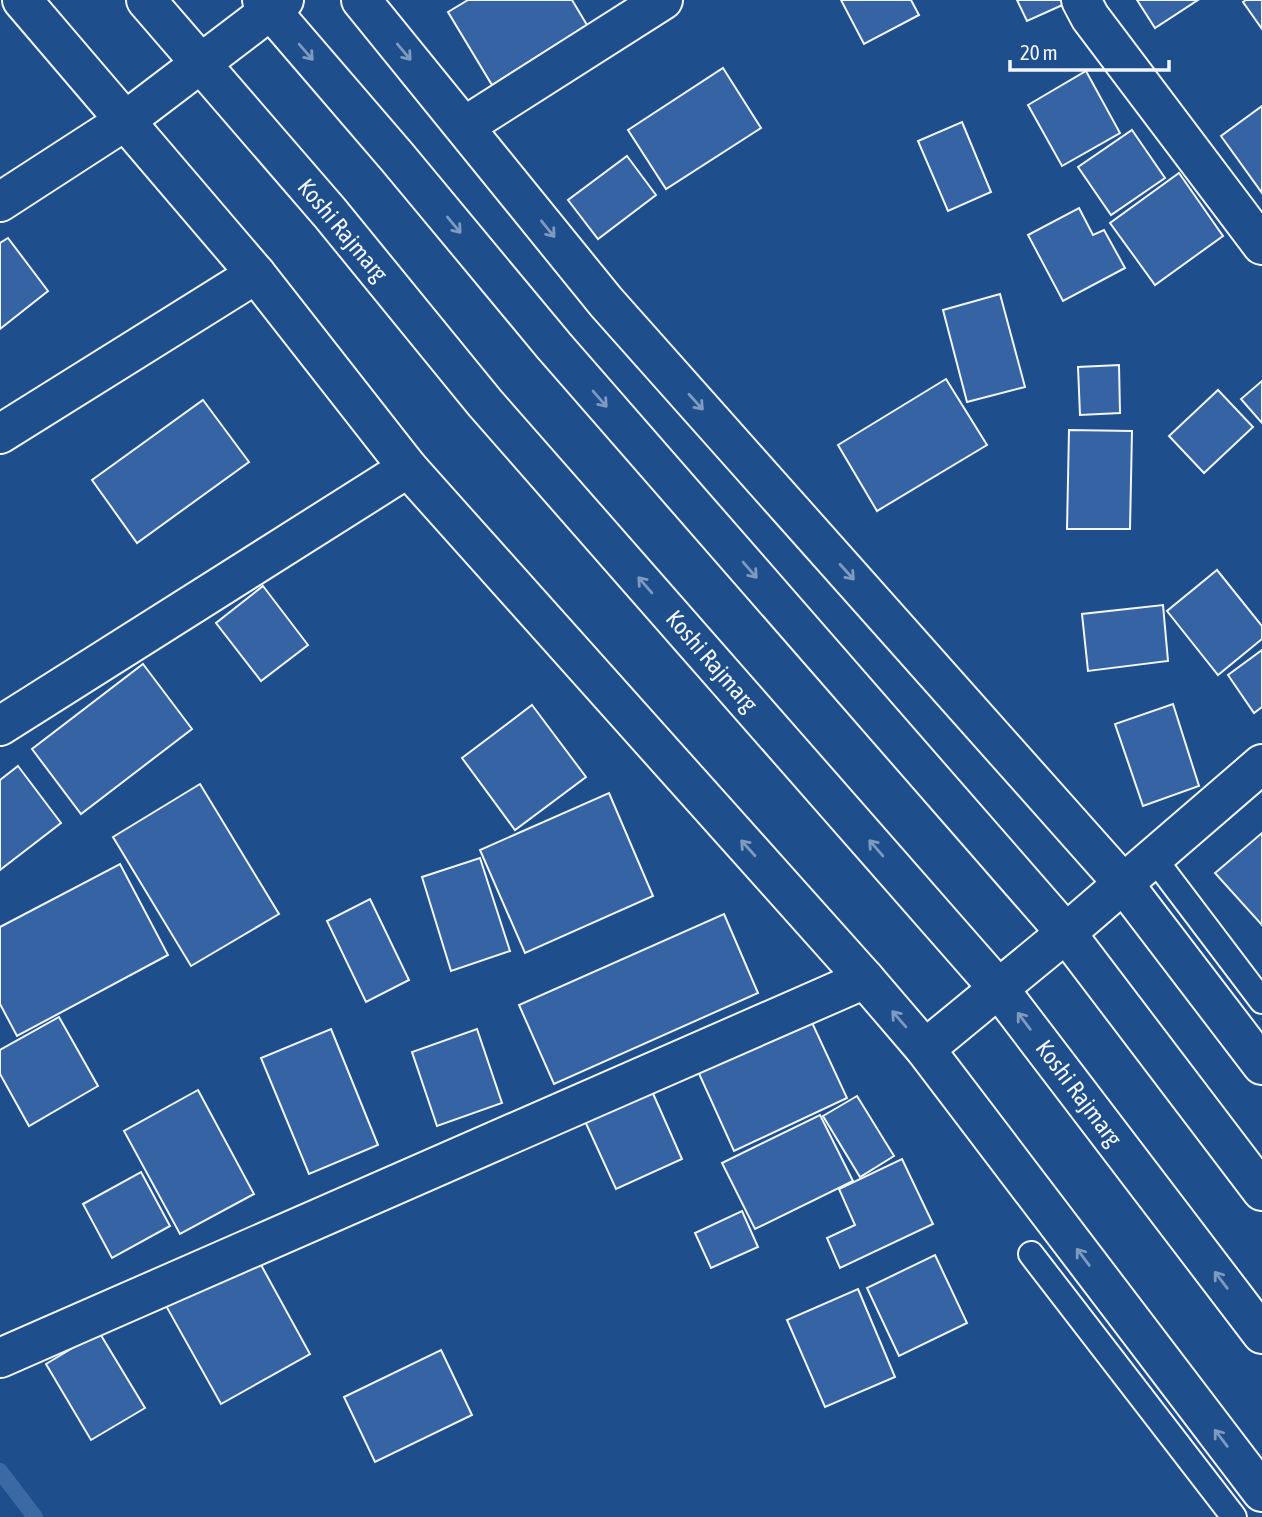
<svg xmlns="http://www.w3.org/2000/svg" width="1262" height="1517" font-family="'Asap Condensed',sans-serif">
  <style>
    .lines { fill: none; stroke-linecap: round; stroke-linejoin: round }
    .stream { stroke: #3b69a3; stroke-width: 16 }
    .building { fill: #3563a3; stroke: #f2f6ff; stroke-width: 2 }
    .service-casing { stroke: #f2f6ff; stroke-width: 28 }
    .minor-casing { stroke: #f2f6ff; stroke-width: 42 }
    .primary-casing { stroke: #f2f6ff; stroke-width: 42 }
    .service { stroke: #1f4e8c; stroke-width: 24 }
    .minor { stroke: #1f4e8c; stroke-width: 38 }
    .primary { stroke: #1f4e8c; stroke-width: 38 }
    .oneway { stroke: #7e9ac0 }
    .labels { text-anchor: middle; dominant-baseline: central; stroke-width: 5; stroke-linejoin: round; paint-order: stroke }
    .street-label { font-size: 24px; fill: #f2f6ff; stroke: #1f4e8c }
  </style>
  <rect width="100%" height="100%" fill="#1f4e8c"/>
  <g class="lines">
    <path class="stream" d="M 0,1471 L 35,1517"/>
  </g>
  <g class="building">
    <path d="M 468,0 L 572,0 L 587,25 L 492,85 L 448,12 Z"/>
    <path d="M 841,0 L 911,0 L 919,15 L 864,44 Z"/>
    <path d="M 1017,0 L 1065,0 L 1067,3 L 1027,21 Z"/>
    <path d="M 1137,0 L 1198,0 L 1155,28 Z"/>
    <path d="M 1246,0 L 1262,0 L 1262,29 L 1243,2 Z"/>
    <path d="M 723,68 L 761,128 L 666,189 L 628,130 Z"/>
    <path d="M 1086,71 L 1120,133 L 1062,166 L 1028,105 Z"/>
    <path d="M 1262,106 L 1262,193 L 1221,136 Z"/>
    <path d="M 962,122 L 991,192 L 948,211 L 918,141 Z"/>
    <path d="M 1132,130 L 1165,178 L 1111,215 L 1078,167 Z"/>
    <path d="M 627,156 L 656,195 L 598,239 L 568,200 Z"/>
    <path d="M 1179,173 L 1223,236 L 1155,285 L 1110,223 Z"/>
    <path d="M 1079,208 L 1093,235 L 1104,230 L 1125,268 L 1063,301 L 1028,235 Z"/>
    <path d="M 8,238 L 48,291 L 0,329 L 0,243 Z"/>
    <path d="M 1000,294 L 1025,387 L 967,402 L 943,310 Z"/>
    <path d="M 1119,365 L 1120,413 L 1080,415 L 1078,367 Z"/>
    <path d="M 946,379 L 987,445 L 877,511 L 838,445 Z"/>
    <path d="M 1262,381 L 1262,423 L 1241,399 Z"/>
    <path d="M 1218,390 L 1253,427 L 1204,473 L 1169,436 Z"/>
    <path d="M 203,400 L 249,462 L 137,543 L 92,480 Z"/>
    <path d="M 1069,430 L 1132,431 L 1130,529 L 1067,529 Z"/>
    <path d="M 1217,570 L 1262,626 L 1262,639 L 1218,675 L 1167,611 Z"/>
    <path d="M 263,586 L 308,645 L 261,681 L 216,623 Z"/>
    <path d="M 1163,605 L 1168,661 L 1088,671 L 1082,614 Z"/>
    <path d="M 1262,650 L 1262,707 L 1254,713 L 1228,675 Z"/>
    <path d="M 143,664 L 192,729 L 81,814 L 32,749 Z"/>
    <path d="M 1173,704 L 1199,786 L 1143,806 L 1115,724 Z"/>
    <path d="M 532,705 L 586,777 L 515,830 L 462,758 Z"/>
    <path d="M 18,766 L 61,823 L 0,870 L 0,780 Z"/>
    <path d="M 200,784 L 279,914 L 191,966 L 113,837 Z"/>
    <path d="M 609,793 L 653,896 L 525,953 L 480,850 Z"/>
    <path d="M 1262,833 L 1262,925 L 1215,873 Z"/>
    <path d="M 480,858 L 510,951 L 451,971 L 422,877 Z"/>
    <path d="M 120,864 L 168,955 L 17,1036 L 0,1004 L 0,927 Z"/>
    <path d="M 370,899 L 409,980 L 366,1002 L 327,921 Z"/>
    <path d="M 724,914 L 758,993 L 554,1084 L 519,1005 Z"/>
    <path d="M 808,1014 L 847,1098 L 734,1151 L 696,1067 Z"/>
    <path d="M 59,1017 L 98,1086 L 29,1126 L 0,1074 L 0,1050 Z"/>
    <path d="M 331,1029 L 378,1145 L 309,1174 L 261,1058 Z"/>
    <path d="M 477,1029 L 502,1103 L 437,1126 L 412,1052 Z"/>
    <path d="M 651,1089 L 682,1159 L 616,1189 L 584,1119 Z"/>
    <path d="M 198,1090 L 254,1194 L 180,1234 L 124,1131 Z"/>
    <path d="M 857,1096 L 894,1156 L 860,1177 L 823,1116 Z"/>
    <path d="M 820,1115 L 853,1181 L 755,1229 L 722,1163 Z"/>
    <path d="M 902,1159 L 933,1224 L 840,1268 L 827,1238 L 855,1225 L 839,1189 Z"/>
    <path d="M 141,1172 L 170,1226 L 112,1258 L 83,1204 Z"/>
    <path d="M 742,1211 L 758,1247 L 711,1268 L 695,1233 Z"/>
    <path d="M 255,1254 L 310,1354 L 221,1404 L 165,1304 Z"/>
    <path d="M 935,1255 L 967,1323 L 899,1356 L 867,1288 Z"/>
    <path d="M 858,1289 L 895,1377 L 825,1407 L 787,1320 Z"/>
    <path d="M 99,1332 L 145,1408 L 91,1440 L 46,1364 Z"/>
    <path d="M 441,1350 L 472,1415 L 375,1462 L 344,1397 Z"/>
  </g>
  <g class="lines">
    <g class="service-casing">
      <g id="service">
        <path d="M 1153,857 L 1262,1001"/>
        <path d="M 1031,1254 L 1234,1517"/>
      </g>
    </g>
    <g class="minor-casing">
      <g id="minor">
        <path d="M 22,0 L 256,274 L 408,468 L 865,979 L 925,1049 L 1262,1492"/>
        <path d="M 361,0 L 606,302 L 1123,883 L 1262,1065"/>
        <path d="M 1081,0 L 1090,17 L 1262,245"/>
        <path d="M 465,126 L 663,0"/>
        <path d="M 0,202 L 125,121 L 284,0"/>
        <path d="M 0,434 L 256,274"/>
        <path d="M 0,726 L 408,468"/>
        <path d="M 925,1049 L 1066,933 L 1262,764"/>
        <path d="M 0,1358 L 865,979"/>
      </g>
    </g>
    <g class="primary-casing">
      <g id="primary">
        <path d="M 146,0 L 330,213 L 485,403 L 999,989 L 1262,1334"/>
        <path d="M 262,0 L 397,157 L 554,346 L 1066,933 L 1262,1191"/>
      </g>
    </g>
    <use href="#service" class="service"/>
    <use href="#minor" class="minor"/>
    <use href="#primary" class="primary"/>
  </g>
  <defs><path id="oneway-shaft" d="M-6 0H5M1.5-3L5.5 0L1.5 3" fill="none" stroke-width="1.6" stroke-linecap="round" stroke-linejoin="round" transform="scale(1.75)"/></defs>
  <g class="oneway">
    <use href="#oneway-shaft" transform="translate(306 52) rotate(49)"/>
    <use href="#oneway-shaft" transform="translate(404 52) rotate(50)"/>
    <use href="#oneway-shaft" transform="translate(454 225) rotate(50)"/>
    <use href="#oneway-shaft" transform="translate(548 229) rotate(51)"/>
    <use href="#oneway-shaft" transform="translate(600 399) rotate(49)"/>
    <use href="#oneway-shaft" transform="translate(696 402) rotate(48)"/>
    <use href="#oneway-shaft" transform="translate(750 570) rotate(49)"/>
    <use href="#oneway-shaft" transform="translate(847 572) rotate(48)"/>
    <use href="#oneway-shaft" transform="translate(645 585) rotate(-131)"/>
    <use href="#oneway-shaft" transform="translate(748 848) rotate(-132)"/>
    <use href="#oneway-shaft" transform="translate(876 848) rotate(-131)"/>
    <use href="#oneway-shaft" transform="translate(899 1019) rotate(-131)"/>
    <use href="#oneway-shaft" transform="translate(1024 1021) rotate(-127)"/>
    <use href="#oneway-shaft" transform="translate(1083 1257) rotate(-127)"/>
    <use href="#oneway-shaft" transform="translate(1221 1280) rotate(-127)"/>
    <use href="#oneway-shaft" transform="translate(1221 1438) rotate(-127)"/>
  </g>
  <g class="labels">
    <g class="street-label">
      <text transform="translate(343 230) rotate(50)">Koshi Rajmarg</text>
      <text transform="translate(712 661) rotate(49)">Koshi Rajmarg</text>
      <text transform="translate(1079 1093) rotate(53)">Koshi Rajmarg</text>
    </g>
  </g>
  <path d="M1010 60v10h159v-10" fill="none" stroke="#f2f6ff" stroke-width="3.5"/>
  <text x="1020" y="60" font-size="21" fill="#f2f6ff" stroke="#1f4e8c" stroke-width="5" paint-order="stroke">20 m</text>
</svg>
